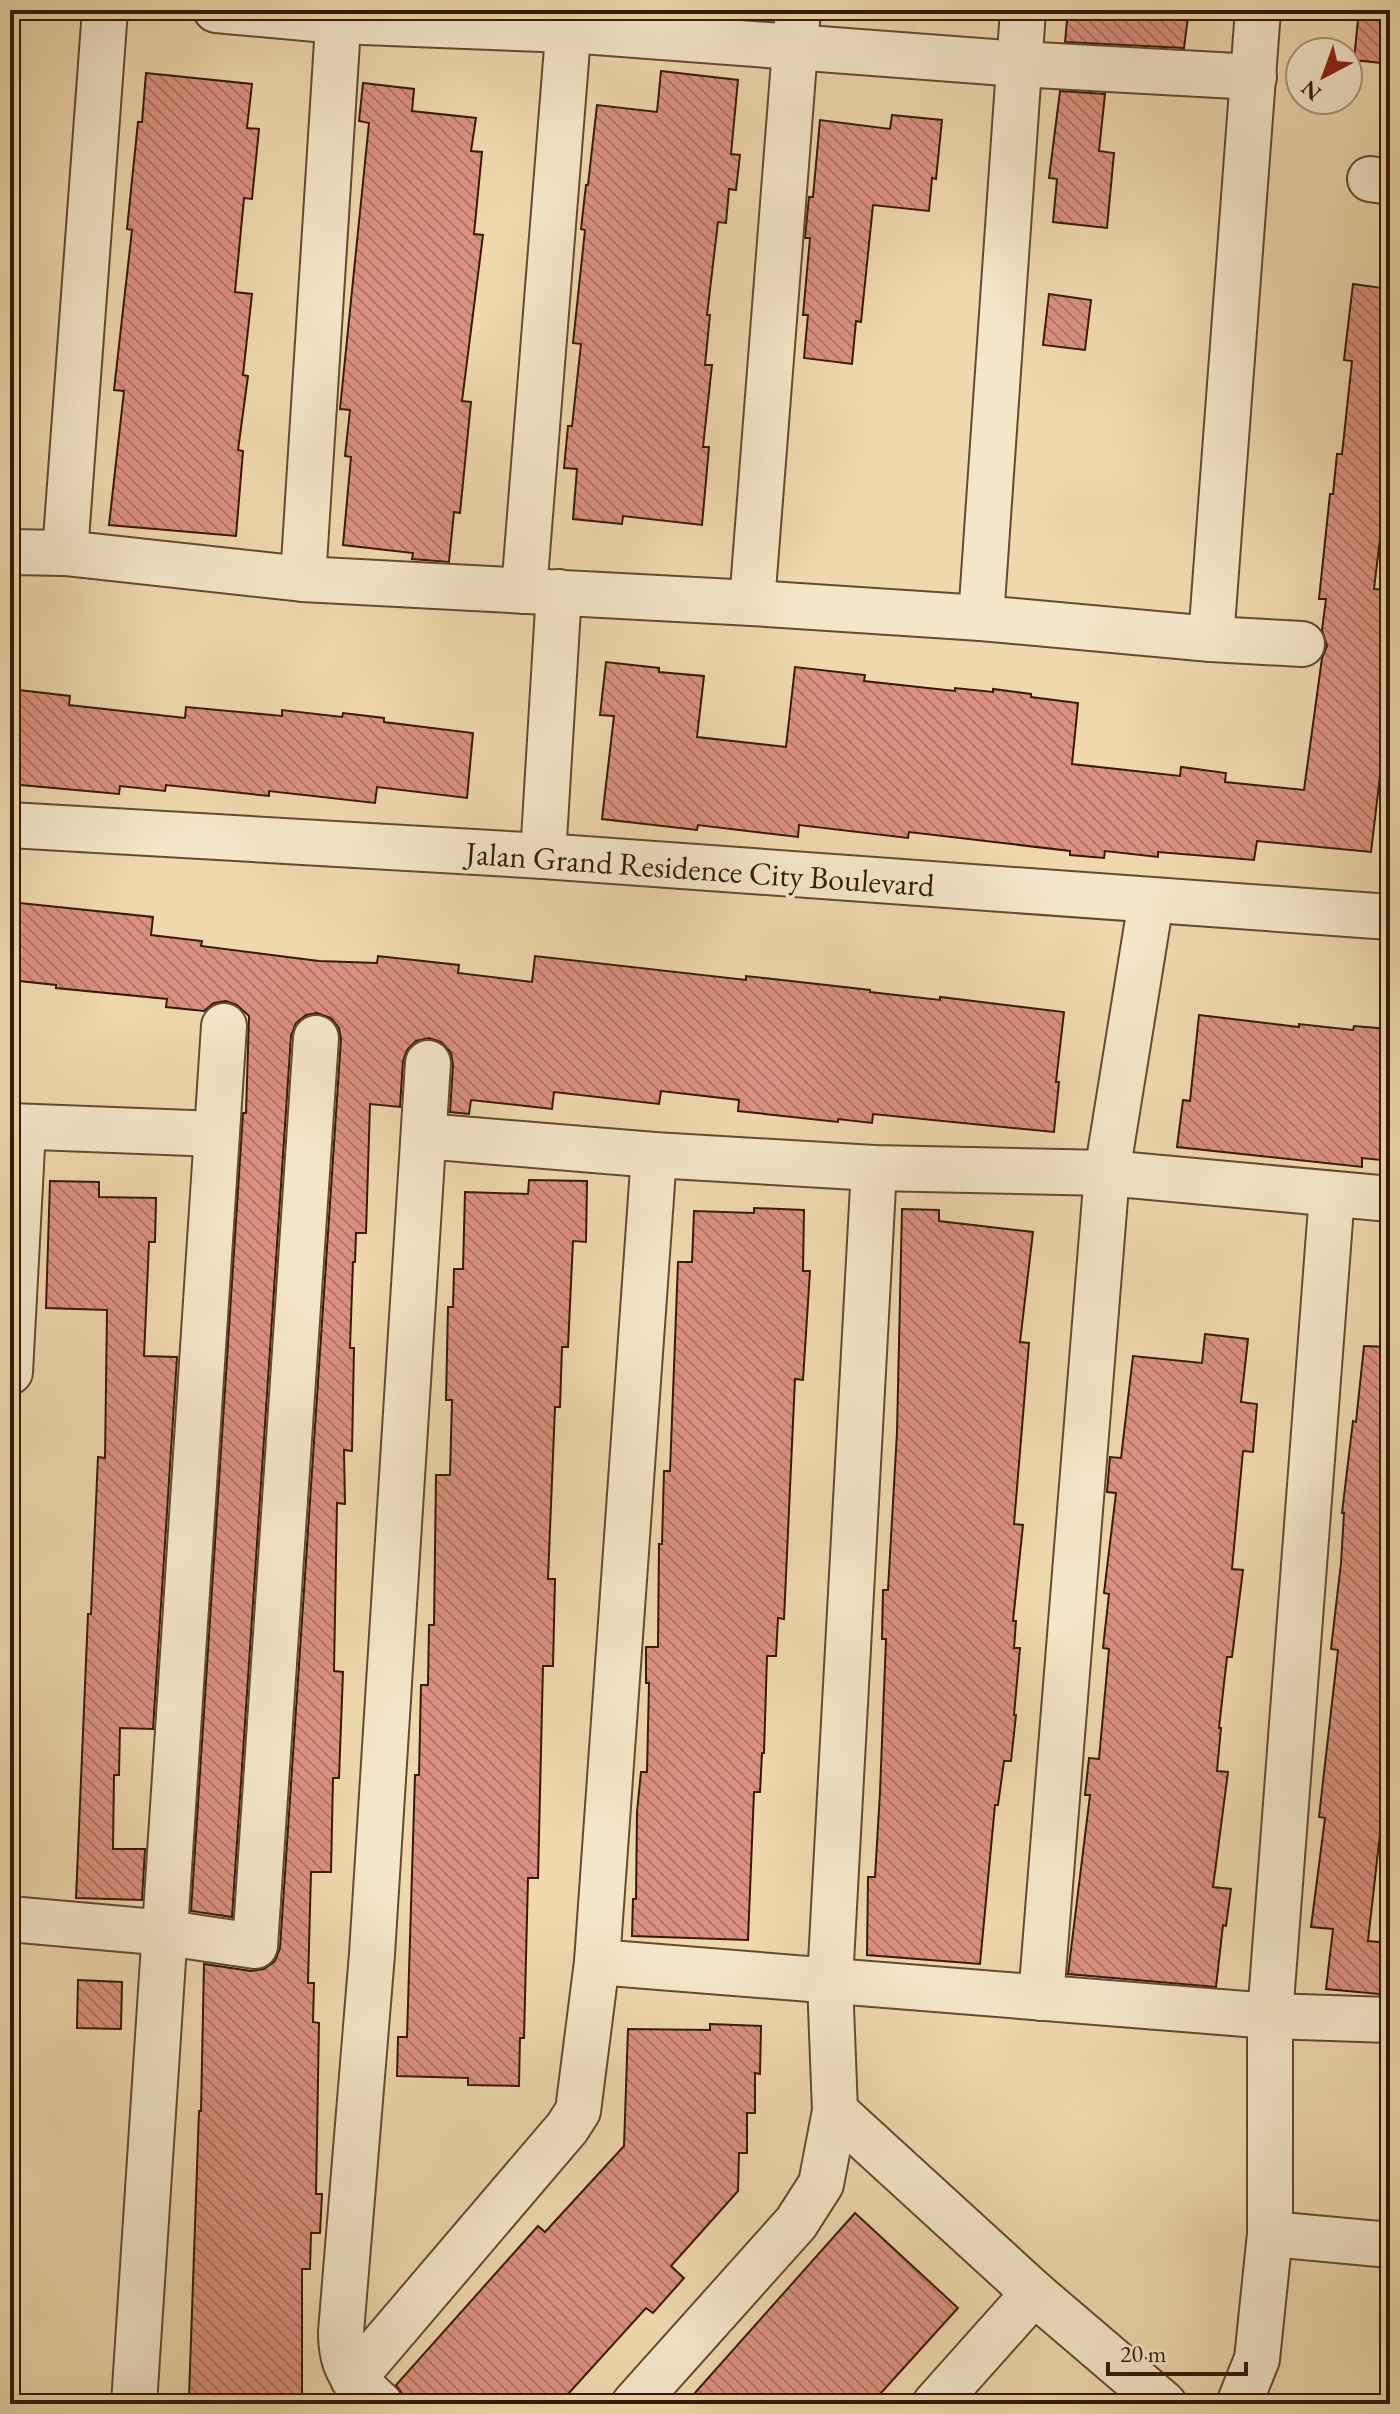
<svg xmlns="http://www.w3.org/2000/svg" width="1400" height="2414" font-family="'EB Garamond',serif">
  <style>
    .building { fill: url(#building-back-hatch); stroke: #361a08; stroke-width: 2 }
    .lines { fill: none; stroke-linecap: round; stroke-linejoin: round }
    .minor-casing { stroke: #644a31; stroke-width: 48 }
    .minor { stroke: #f4e6c9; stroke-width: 44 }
    .labels { text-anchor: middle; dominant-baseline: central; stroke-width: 7; stroke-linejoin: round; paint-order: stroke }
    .street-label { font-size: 32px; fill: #361a08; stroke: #f4e6c9 }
  </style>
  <defs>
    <pattern id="building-back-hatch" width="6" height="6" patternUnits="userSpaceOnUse" patternTransform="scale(2)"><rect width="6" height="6" fill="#db9181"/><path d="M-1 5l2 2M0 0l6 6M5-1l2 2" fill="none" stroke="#b27668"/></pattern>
  </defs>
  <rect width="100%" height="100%" fill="#eed8ac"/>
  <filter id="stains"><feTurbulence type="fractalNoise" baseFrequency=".0025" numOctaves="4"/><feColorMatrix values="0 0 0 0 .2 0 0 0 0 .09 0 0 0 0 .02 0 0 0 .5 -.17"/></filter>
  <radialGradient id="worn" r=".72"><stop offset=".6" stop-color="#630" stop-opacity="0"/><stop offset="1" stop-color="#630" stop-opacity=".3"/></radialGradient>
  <g class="building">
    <path d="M 1068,10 L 1126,10 L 1188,17 L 1184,48 L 1065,42 Z"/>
    <path d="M 1359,10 L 1390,10 L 1390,64 L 1354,60 Z"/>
    <path d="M 661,71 L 738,80 L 731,154 L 740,155 L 736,190 L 729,189 L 726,223 L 718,222 L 707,315 L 710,315 L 705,365 L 712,365 L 703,447 L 709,447 L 702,525 L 623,516 L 622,524 L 573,519 L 577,469 L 564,468 L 568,426 L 572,426 L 581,344 L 573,343 L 585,230 L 581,229 L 586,185 L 588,185 L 597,105 L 657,112 Z"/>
    <path d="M 146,73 L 252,84 L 247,128 L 259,129 L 252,199 L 244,198 L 235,292 L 252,294 L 243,375 L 248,376 L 238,450 L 243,451 L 236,536 L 109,525 L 124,391 L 114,390 L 132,230 L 127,229 L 138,122 L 142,122 Z"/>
    <path d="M 363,83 L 414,89 L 412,111 L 476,118 L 471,151 L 482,152 L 474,234 L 483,235 L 462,401 L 471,402 L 460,513 L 454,512 L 449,562 L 412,559 L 413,553 L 343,545 L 351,457 L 345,456 L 350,410 L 340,409 L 369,123 L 359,121 Z"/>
    <path d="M 1060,91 L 1105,94 L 1099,151 L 1114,153 L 1107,228 L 1053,222 L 1057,179 L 1049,178 Z"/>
    <path d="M 892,115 L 942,120 L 936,179 L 932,178 L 929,211 L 873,205 L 861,322 L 856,321 L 852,364 L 804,358 L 808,315 L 803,315 L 810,238 L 805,238 L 809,197 L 813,197 L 820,120 L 890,129 Z"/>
    <path d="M 1353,284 L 1390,289 L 1390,454 L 1374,589 L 1390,590 L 1390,734 L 1385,734 L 1371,852 L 1257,841 L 1254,860 L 1158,852 L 1158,857 L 1105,851 L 1104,858 L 1070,855 L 1070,851 L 909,832 L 908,838 L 799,825 L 798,837 L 698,825 L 697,830 L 602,819 L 614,716 L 600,715 L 606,662 L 659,668 L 659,672 L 704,676 L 697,737 L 786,747 L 795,667 L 865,675 L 864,681 L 955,691 L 955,688 L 993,692 L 993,689 L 1031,694 L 1031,697 L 1078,703 L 1072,764 L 1180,776 L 1181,767 L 1226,773 L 1225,782 L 1304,790 L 1322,658 L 1327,646 L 1322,630 L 1326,599 L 1319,599 L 1330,494 L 1333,494 L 1337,454 L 1342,454 L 1352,361 L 1344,360 Z"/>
    <path d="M 1049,294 L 1091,300 L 1085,350 L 1043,345 Z"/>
    <path d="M 10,689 L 70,696 L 69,705 L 185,718 L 186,707 L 282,716 L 282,710 L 342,717 L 343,713 L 384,718 L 384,722 L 473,733 L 467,798 L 377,787 L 375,803 L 269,791 L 269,796 L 166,785 L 165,791 L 120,786 L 119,794 L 10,784 Z"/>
    <path d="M 10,902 L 153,917 L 151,935 L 202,941 L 201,946 L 319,961 L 377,963 L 378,956 L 459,965 L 458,973 L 532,982 L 535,956 L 746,980 L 746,976 L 870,990 L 870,992 L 940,1000 L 940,997 L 1064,1012 L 1056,1082 L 1059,1082 L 1054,1132 L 873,1114 L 872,1123 L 838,1119 L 838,1122 L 738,1111 L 739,1100 L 661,1091 L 659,1104 L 554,1092 L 552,1109 L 471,1100 L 469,1114 L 450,1112 L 453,1065 L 451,1053 L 441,1042 L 429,1038 L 416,1041 L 407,1050 L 403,1061 L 400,1107 L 370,1104 L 366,1233 L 356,1233 L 355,1262 L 353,1262 L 350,1348 L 354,1348 L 352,1451 L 344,1450 L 345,1504 L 337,1503 L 334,1671 L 343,1672 L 339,1778 L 333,1778 L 331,1872 L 311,1872 L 308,1983 L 314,1983 L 313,2022 L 319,2023 L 316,2194 L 322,2194 L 320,2233 L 311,2233 L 310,2269 L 302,2269 L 302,2399 L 189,2397 L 199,2111 L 201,2111 L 204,1964 L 251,1971 L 264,1969 L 275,1961 L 280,1948 L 341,1039 L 339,1028 L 331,1018 L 317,1013 L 306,1015 L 296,1023 L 291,1036 L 232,1917 L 191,1911 L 243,1113 L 246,1113 L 249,1016 L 237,1005 L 226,1001 L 214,1003 L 204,1011 L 166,1007 L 167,999 L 56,988 L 56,985 L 10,980 Z"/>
    <path d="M 1199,1015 L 1299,1027 L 1299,1024 L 1353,1030 L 1354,1026 L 1390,1029 L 1390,1161 L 1362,1158 L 1362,1167 L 1177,1147 L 1183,1100 L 1190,1101 Z"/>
    <path d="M 529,1180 L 587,1181 L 586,1242 L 573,1241 L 568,1347 L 562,1347 L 560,1407 L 555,1407 L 548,1579 L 555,1579 L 553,1666 L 543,1666 L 538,1878 L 528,1878 L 524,2038 L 520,2038 L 519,2086 L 468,2085 L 468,2078 L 397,2076 L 398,2037 L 407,2037 L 415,1775 L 419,1775 L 421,1685 L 428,1685 L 429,1625 L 434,1625 L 436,1475 L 450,1475 L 452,1400 L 446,1400 L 448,1307 L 453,1307 L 454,1269 L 463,1269 L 465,1192 L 528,1194 Z"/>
    <path d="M 50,1181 L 99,1182 L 99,1197 L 156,1198 L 155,1242 L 149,1242 L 144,1356 L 177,1357 L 153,1729 L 120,1728 L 119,1775 L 114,1775 L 113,1849 L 145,1849 L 142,1900 L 76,1898 L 88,1614 L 91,1614 L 98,1457 L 105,1458 L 107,1310 L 46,1308 Z"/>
    <path d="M 754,1208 L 804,1210 L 803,1271 L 810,1271 L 803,1380 L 795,1379 L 784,1619 L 778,1618 L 776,1656 L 767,1656 L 764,1753 L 762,1753 L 760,1792 L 754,1792 L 748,1940 L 632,1936 L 633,1899 L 636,1899 L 637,1812 L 641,1772 L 647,1772 L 649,1683 L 646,1683 L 646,1647 L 658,1647 L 659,1544 L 662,1544 L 664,1471 L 670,1471 L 678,1262 L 692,1262 L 694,1211 L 754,1213 Z"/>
    <path d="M 902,1209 L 939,1210 L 939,1221 L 1033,1232 L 1020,1342 L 1029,1343 L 1014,1524 L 1023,1525 L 1013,1621 L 1016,1621 L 1014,1648 L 1020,1648 L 1014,1715 L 1016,1715 L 1011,1761 L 1004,1761 L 998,1805 L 995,1805 L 980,1964 L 867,1955 L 868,1877 L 875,1877 L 880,1792 L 886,1639 L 882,1639 L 883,1590 L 888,1590 L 897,1432 Z"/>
    <path d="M 1205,1334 L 1248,1339 L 1241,1402 L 1257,1404 L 1253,1452 L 1243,1451 L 1232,1569 L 1243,1570 L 1232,1657 L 1227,1657 L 1219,1728 L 1221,1728 L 1217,1771 L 1228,1772 L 1213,1887 L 1231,1889 L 1226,1926 L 1223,1925 L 1216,1987 L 1068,1974 L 1090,1795 L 1085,1795 L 1089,1758 L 1099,1759 L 1109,1649 L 1103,1648 L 1109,1594 L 1104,1593 L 1116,1493 L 1107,1492 L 1110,1457 L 1121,1458 L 1133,1356 L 1202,1363 Z"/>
    <path d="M 1364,1346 L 1390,1347 L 1390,1701 L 1382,1779 L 1386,1780 L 1368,1941 L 1390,1943 L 1390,1995 L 1326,1989 L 1333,1929 L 1311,1927 L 1325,1818 L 1319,1817 L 1338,1650 L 1331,1649 L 1341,1563 L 1344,1513 L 1342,1513 L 1353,1421 L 1356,1422 Z"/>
    <path d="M 78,1980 L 122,1982 L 121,2029 L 77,2028 Z"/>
    <path d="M 710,2024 L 761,2026 L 760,2074 L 755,2073 L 755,2113 L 747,2113 L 747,2153 L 739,2153 L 738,2191 L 671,2266 L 684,2278 L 653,2313 L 646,2308 L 559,2404 L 404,2404 L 404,2396 L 396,2385 L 538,2226 L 545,2232 L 624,2146 L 628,2029 L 710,2030 Z"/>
    <path d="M 855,2213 L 958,2308 L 871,2404 L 685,2404 Z"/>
  </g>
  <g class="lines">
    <g class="minor-casing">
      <g id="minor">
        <path d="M 216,10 L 338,21 L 569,30 L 1019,64 L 1254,77"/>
        <path d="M 1370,179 L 1390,182"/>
        <path d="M 10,552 L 65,553 L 303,579 L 752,603 L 981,618 L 1211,639 L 1302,644"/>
        <path d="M 65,553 L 105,10"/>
        <path d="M 303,579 L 339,10"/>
        <path d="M 524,591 L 570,10"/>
        <path d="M 752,603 L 798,10"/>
        <path d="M 981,618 L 1023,10"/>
        <path d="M 1211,639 L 1258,10"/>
        <path d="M 10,825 L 543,856 L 1390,917"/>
        <path d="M 543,856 L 559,592"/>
        <path d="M 10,1126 L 217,1134"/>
        <path d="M 424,1136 L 654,1155 L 874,1168 L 1107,1173 L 1390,1199"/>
        <path d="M 10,1372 L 23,1128"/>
        <path d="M 10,1919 L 167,1933 L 255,1946 L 316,1038"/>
        <path d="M 597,1962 L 1270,2016 L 1390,2020"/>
        <path d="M 1041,1998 L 1107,1173 L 1151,901"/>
        <path d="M 835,2111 L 1034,2293 L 1164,2404"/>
        <path d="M 1270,2234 L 1390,2245"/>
        <path d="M 353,2379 L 567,2128 L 578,2111 L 597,1962 L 654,1155"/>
        <path d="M 134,2404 L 224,1026"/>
        <path d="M 380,2404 C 353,2379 341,2370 341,2332 L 372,1954 L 428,1063"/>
        <path d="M 634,2404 L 796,2223 L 821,2184 L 835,2111 L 830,1981 L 874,1168"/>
        <path d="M 935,2404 L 1034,2293"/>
        <path d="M 1239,2404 L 1257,2359 L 1270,2234 L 1270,2016 L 1332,1194"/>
      </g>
    </g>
    <use href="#minor" class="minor"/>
  </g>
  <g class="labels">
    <g class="street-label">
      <text transform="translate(700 869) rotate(4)">Jalan Grand Residence City Boulevard</text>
    </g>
  </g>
  <rect width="1400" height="2414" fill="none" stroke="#eed8ac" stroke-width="40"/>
  <rect x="12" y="12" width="1376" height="2390" fill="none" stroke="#361a08" stroke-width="4"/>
  <rect x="20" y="20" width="1360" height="2374" fill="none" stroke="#361a08" stroke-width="2"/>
  <g transform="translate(1324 76) rotate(221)"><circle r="38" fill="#f4e6c9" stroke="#a8947c" stroke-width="2"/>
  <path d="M0-6L14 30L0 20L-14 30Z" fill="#8f2418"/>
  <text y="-12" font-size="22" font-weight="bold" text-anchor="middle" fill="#361a08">N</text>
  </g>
  <path d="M1108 2362v12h138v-12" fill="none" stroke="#361a08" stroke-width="4"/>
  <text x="1120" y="2362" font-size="24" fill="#361a08" stroke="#f4e6c9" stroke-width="6" paint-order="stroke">20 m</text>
  <rect width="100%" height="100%" filter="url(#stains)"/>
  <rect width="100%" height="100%" fill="url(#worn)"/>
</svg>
